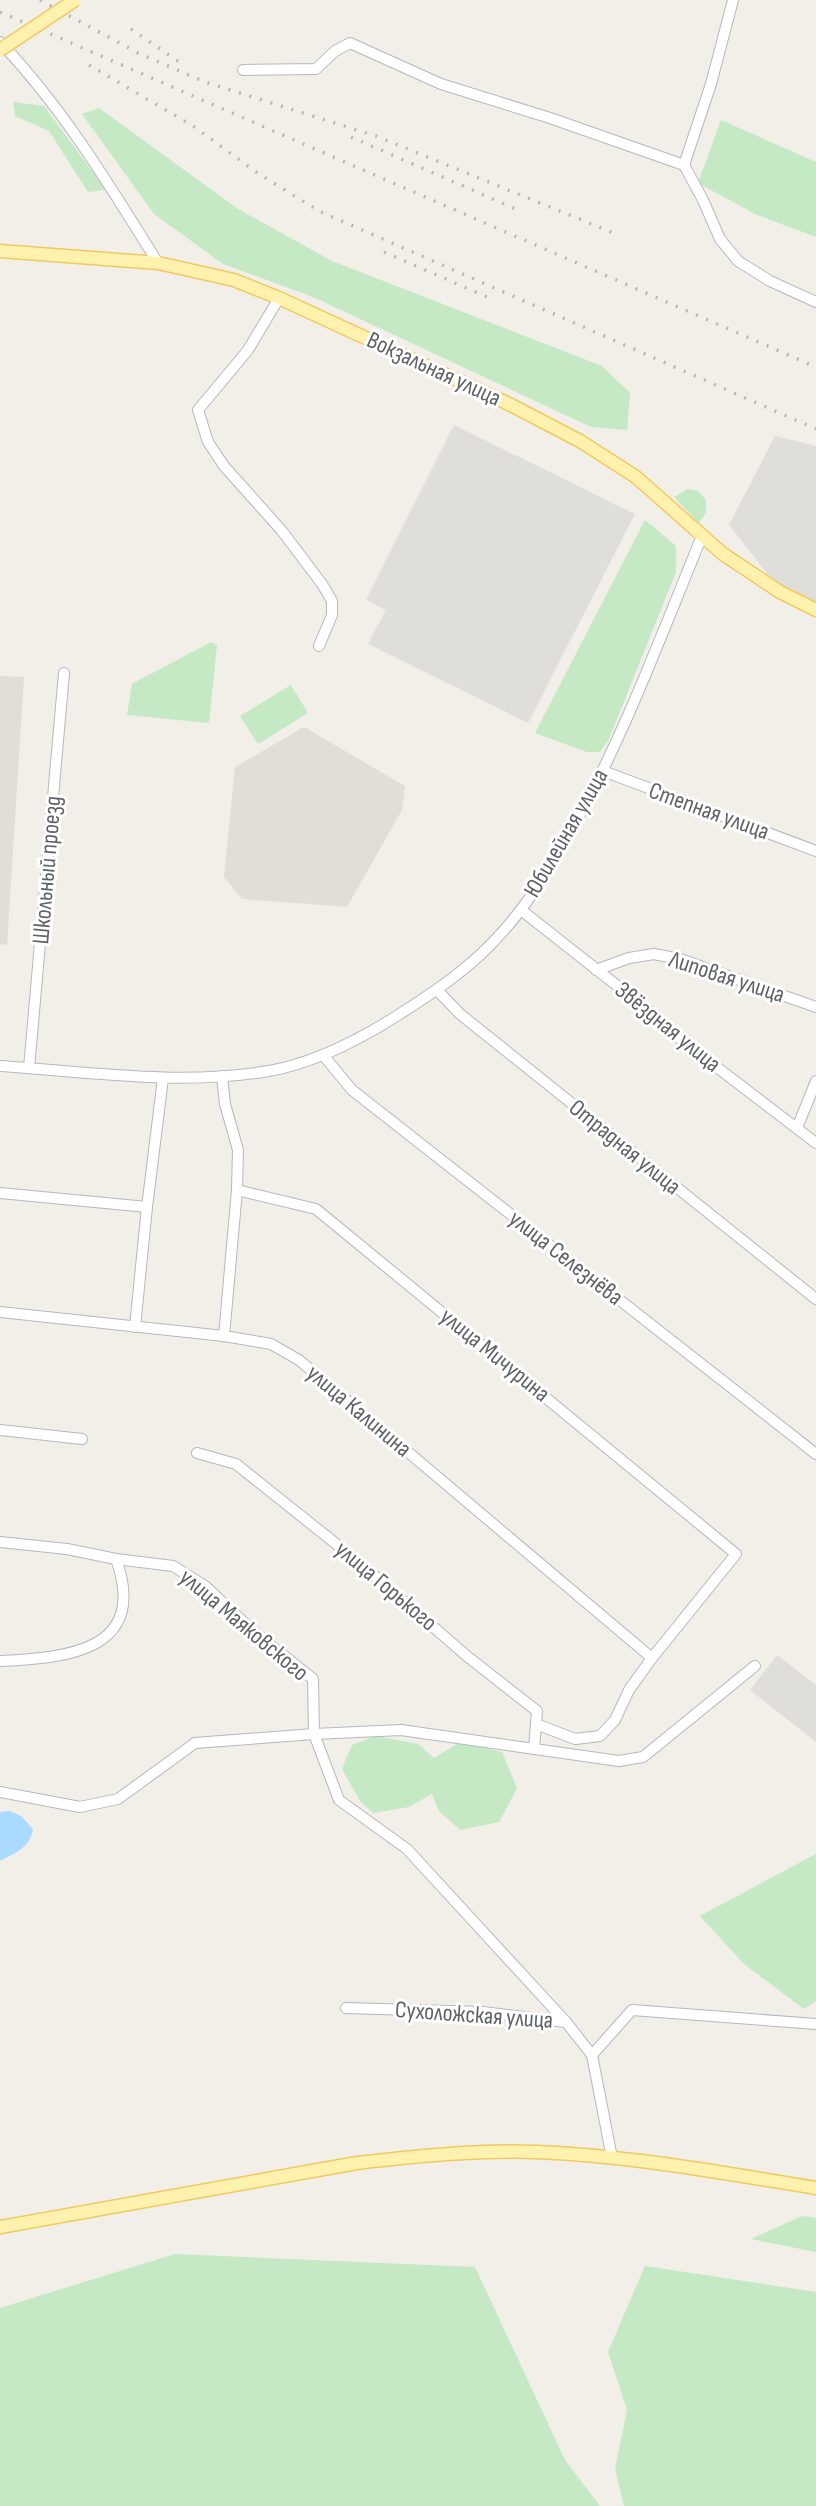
<svg xmlns="http://www.w3.org/2000/svg" width="816" height="2506" font-family="'Sofia Sans Condensed',sans-serif">
  <style>
    .industrial { fill: #e0deda }
    .education { fill: #e1ded6 }
    .green { fill: #c5e8c5 }
    .water { fill: #aadaff }
    .lines { fill: none; stroke-linecap: round; stroke-linejoin: round }
    .minor-casing { stroke: #b5b8bc; stroke-width: 12 }
    .major-casing { stroke: #f2c960; stroke-width: 15 }
    .minor { stroke: #fff; stroke-width: 10 }
    .major { stroke: #fff2af; stroke-width: 12 }
    .rail { stroke: #b6b7b8; stroke-width: 3.5; stroke-dasharray: 2 9; stroke-linecap: butt }
    .major-bridge-casing { stroke: #f2c960; stroke-width: 15; stroke-linecap: butt }
    .major-bridge { stroke: #fff2af; stroke-width: 12 }
    .labels { text-anchor: middle; dominant-baseline: central; stroke-width: 6; stroke-linejoin: round; paint-order: stroke }
    .street-label { font-size: 24px; fill: #5f6368; stroke: #fff }
  </style>
  <rect width="100%" height="100%" fill="#f1efe8"/>
  <g class="industrial">
    <path d="M 454,425 L 635,514 L 528,723 L 368,644 L 386,610 L 366,600 Z"/>
    <path d="M 775,436 L 816,446 L 816,604 L 777,586 L 729,525 Z"/>
    <path d="M 777,1655 L 816,1685 L 816,1742 L 750,1690 Z"/>
  </g>
  <g class="education">
    <path d="M 0,676 L 24,677 L 7,945 L 0,944 Z"/>
    <path d="M 304,727 L 405,786 L 402,810 L 347,907 L 242,899 L 224,877 L 235,767 Z"/>
  </g>
  <g class="green">
    <path d="M 13,102 L 44,106 L 106,190 L 88,192 L 49,131 L 15,116 Z"/>
    <path d="M 99,108 L 238,209 L 332,261 L 602,366 L 630,393 L 627,430 L 591,427 L 313,297 L 223,264 L 154,214 L 82,114 Z"/>
    <path d="M 721,120 L 816,162 L 816,237 L 757,215 L 698,183 Z"/>
    <path d="M 688,489 L 698,491 L 706,500 L 706,513 L 699,523 L 674,497 Z"/>
    <path d="M 645,520 L 676,546 L 676,572 L 609,739 L 600,752 L 587,752 L 535,733 Z"/>
    <path d="M 211,642 L 217,645 L 209,723 L 127,715 L 132,684 Z"/>
    <path d="M 291,685 L 308,713 L 258,744 L 240,716 Z"/>
    <path d="M 376,1736 L 418,1744 L 434,1758 L 460,1742 L 502,1752 L 517,1788 L 499,1822 L 460,1830 L 439,1811 L 432,1794 L 409,1807 L 373,1813 L 360,1801 L 342,1769 L 352,1745 Z"/>
    <path d="M 816,1854 L 816,2001 L 804,2009 L 744,1964 L 700,1916 Z"/>
    <path d="M 802,2216 L 816,2218 L 816,2252 L 751,2239 Z"/>
    <path d="M 175,2254 L 475,2267 L 565,2460 L 600,2506 L 0,2506 L 0,2308 Z"/>
    <path d="M 645,2266 L 816,2292 L 816,2506 L 624,2506 L 615,2469 L 627,2410 L 608,2352 Z"/>
  </g>
  <path class="water" d="M 10,1811 L 21,1816 L 33,1829 C 30,1847 17,1852 2,1860 L 0,1860 L 0,1812 Z"/>
  <g class="lines">
    <g class="minor-casing">
      <g id="minor">
        <path d="M 0,42 C 63,108 110,186 158,263"/>
        <path d="M 243,70 L 316,69 L 335,51 L 350,43 L 441,84 L 550,118 L 684,165"/>
        <path d="M 684,165 L 703,200 L 720,239 L 738,261 L 770,281 L 816,302"/>
        <path d="M 684,165 L 711,84 L 733,0"/>
        <path d="M 279,298 L 248,350 L 198,410 L 208,442 L 224,466 L 282,531 L 322,584 L 332,601 L 332,615 L 319,646"/>
        <path d="M 603,771 L 816,851"/>
        <path d="M 521,910 L 648,1010 L 680,1039 L 816,1143"/>
        <path d="M 596,970 L 629,958 L 654,954 L 680,959 L 816,1007"/>
        <path d="M 438,991 L 460,1014 L 816,1299"/>
        <path d="M 323,1055 L 352,1090 L 816,1454"/>
        <path d="M 0,1066 C 89,1072 180,1086 269,1071 C 314,1063 357,1041 395,1017 C 425,998 454,979 480,955 C 521,917 550,870 576,822 C 626,731 662,633 702,536"/>
        <path d="M 29,1068 L 64,673"/>
        <path d="M 222,1076 L 225,1104 L 238,1150 L 237,1190 L 224,1336"/>
        <path d="M 797,1128 L 816,1081"/>
        <path d="M 237,1190 L 316,1209 L 736,1554 L 652,1658 L 629,1690 L 615,1720 L 600,1736 L 575,1739 L 536,1724"/>
        <path d="M 0,1193 L 147,1207"/>
        <path d="M 0,1312 L 224,1336 L 271,1344 L 299,1360 L 652,1658"/>
        <path d="M 135,1327 L 147,1207 L 163,1078"/>
        <path d="M 0,1430 L 82,1439"/>
        <path d="M 197,1453 L 236,1464 L 355,1559 L 468,1657 L 537,1711 L 534,1749"/>
        <path d="M 0,1542 L 67,1549 L 116,1559 L 173,1566 L 205,1586 L 253,1631 L 313,1679 L 314,1734 L 339,1800 L 407,1849 L 566,2022"/>
        <path d="M 0,1661 C 67,1658 149,1651 116,1559"/>
        <path d="M 0,1792 L 80,1807 L 118,1799 L 195,1743 L 314,1734 L 401,1730 L 619,1761 L 643,1757 L 755,1666"/>
        <path d="M 346,2008 L 483,2012 L 566,2022 L 592,2055 L 632,2010 L 816,2024"/>
        <path d="M 592,2055 L 612,2158"/>
      </g>
    </g>
    <g class="major-casing">
      <g id="major">
        <path d="M 0,251 L 158,263 L 234,280 L 279,298 L 511,405 L 580,441 L 636,477 L 723,554 L 780,592 L 816,610"/>
        <path d="M 0,2227 L 357,2163 C 416,2156 477,2150 537,2152 C 631,2156 724,2173 816,2188"/>
      </g>
    </g>
    <use href="#minor" class="minor"/>
    <use href="#major" class="major"/>
    <g class="rail">
      <path d="M 40,0 L 138,53 L 205,82 L 376,136 L 616,234"/>
      <path d="M 0,12 L 816,367"/>
      <path d="M 131,29 L 185,66"/>
      <path d="M 89,65 L 193,126 L 259,174 L 319,211 L 816,429"/>
      <path d="M 351,137 L 518,210"/>
      <path d="M 384,252 L 487,297"/>
    </g>
    <g class="major-bridge-casing">
      <path id="major-bridge" d="M 0,50 L 75,0"/>
    </g>
    <use href="#major-bridge" class="major-bridge"/>
  </g>
  <g class="labels">
    <g class="street-label">
      <text transform="translate(434 369) rotate(25)">Вокзальная улица</text>
      <text transform="translate(709 811) rotate(20)">Степная улица</text>
      <text transform="translate(566 833) rotate(-60)">Юбилейная улица</text>
      <text transform="translate(47 870) rotate(-85)">Школьный проезд</text>
      <text transform="translate(727 977) rotate(18)">Липовая улица</text>
      <text transform="translate(668 1027) rotate(39)">Звёздная улица</text>
      <text transform="translate(625 1147) rotate(39)">Отрадная улица</text>
      <text transform="translate(566 1258) rotate(38)">улица Селезнёва</text>
      <text transform="translate(495 1355) rotate(39)">улица Мичурина</text>
      <text transform="translate(359 1411) rotate(40)">улица Калинина</text>
      <text transform="translate(386 1586) rotate(40)">улица Горького</text>
      <text transform="translate(244 1625) rotate(40)">улица Маяковского</text>
      <text transform="translate(474 2015) rotate(4)">Сухоложская улица</text>
    </g>
  </g>
</svg>
